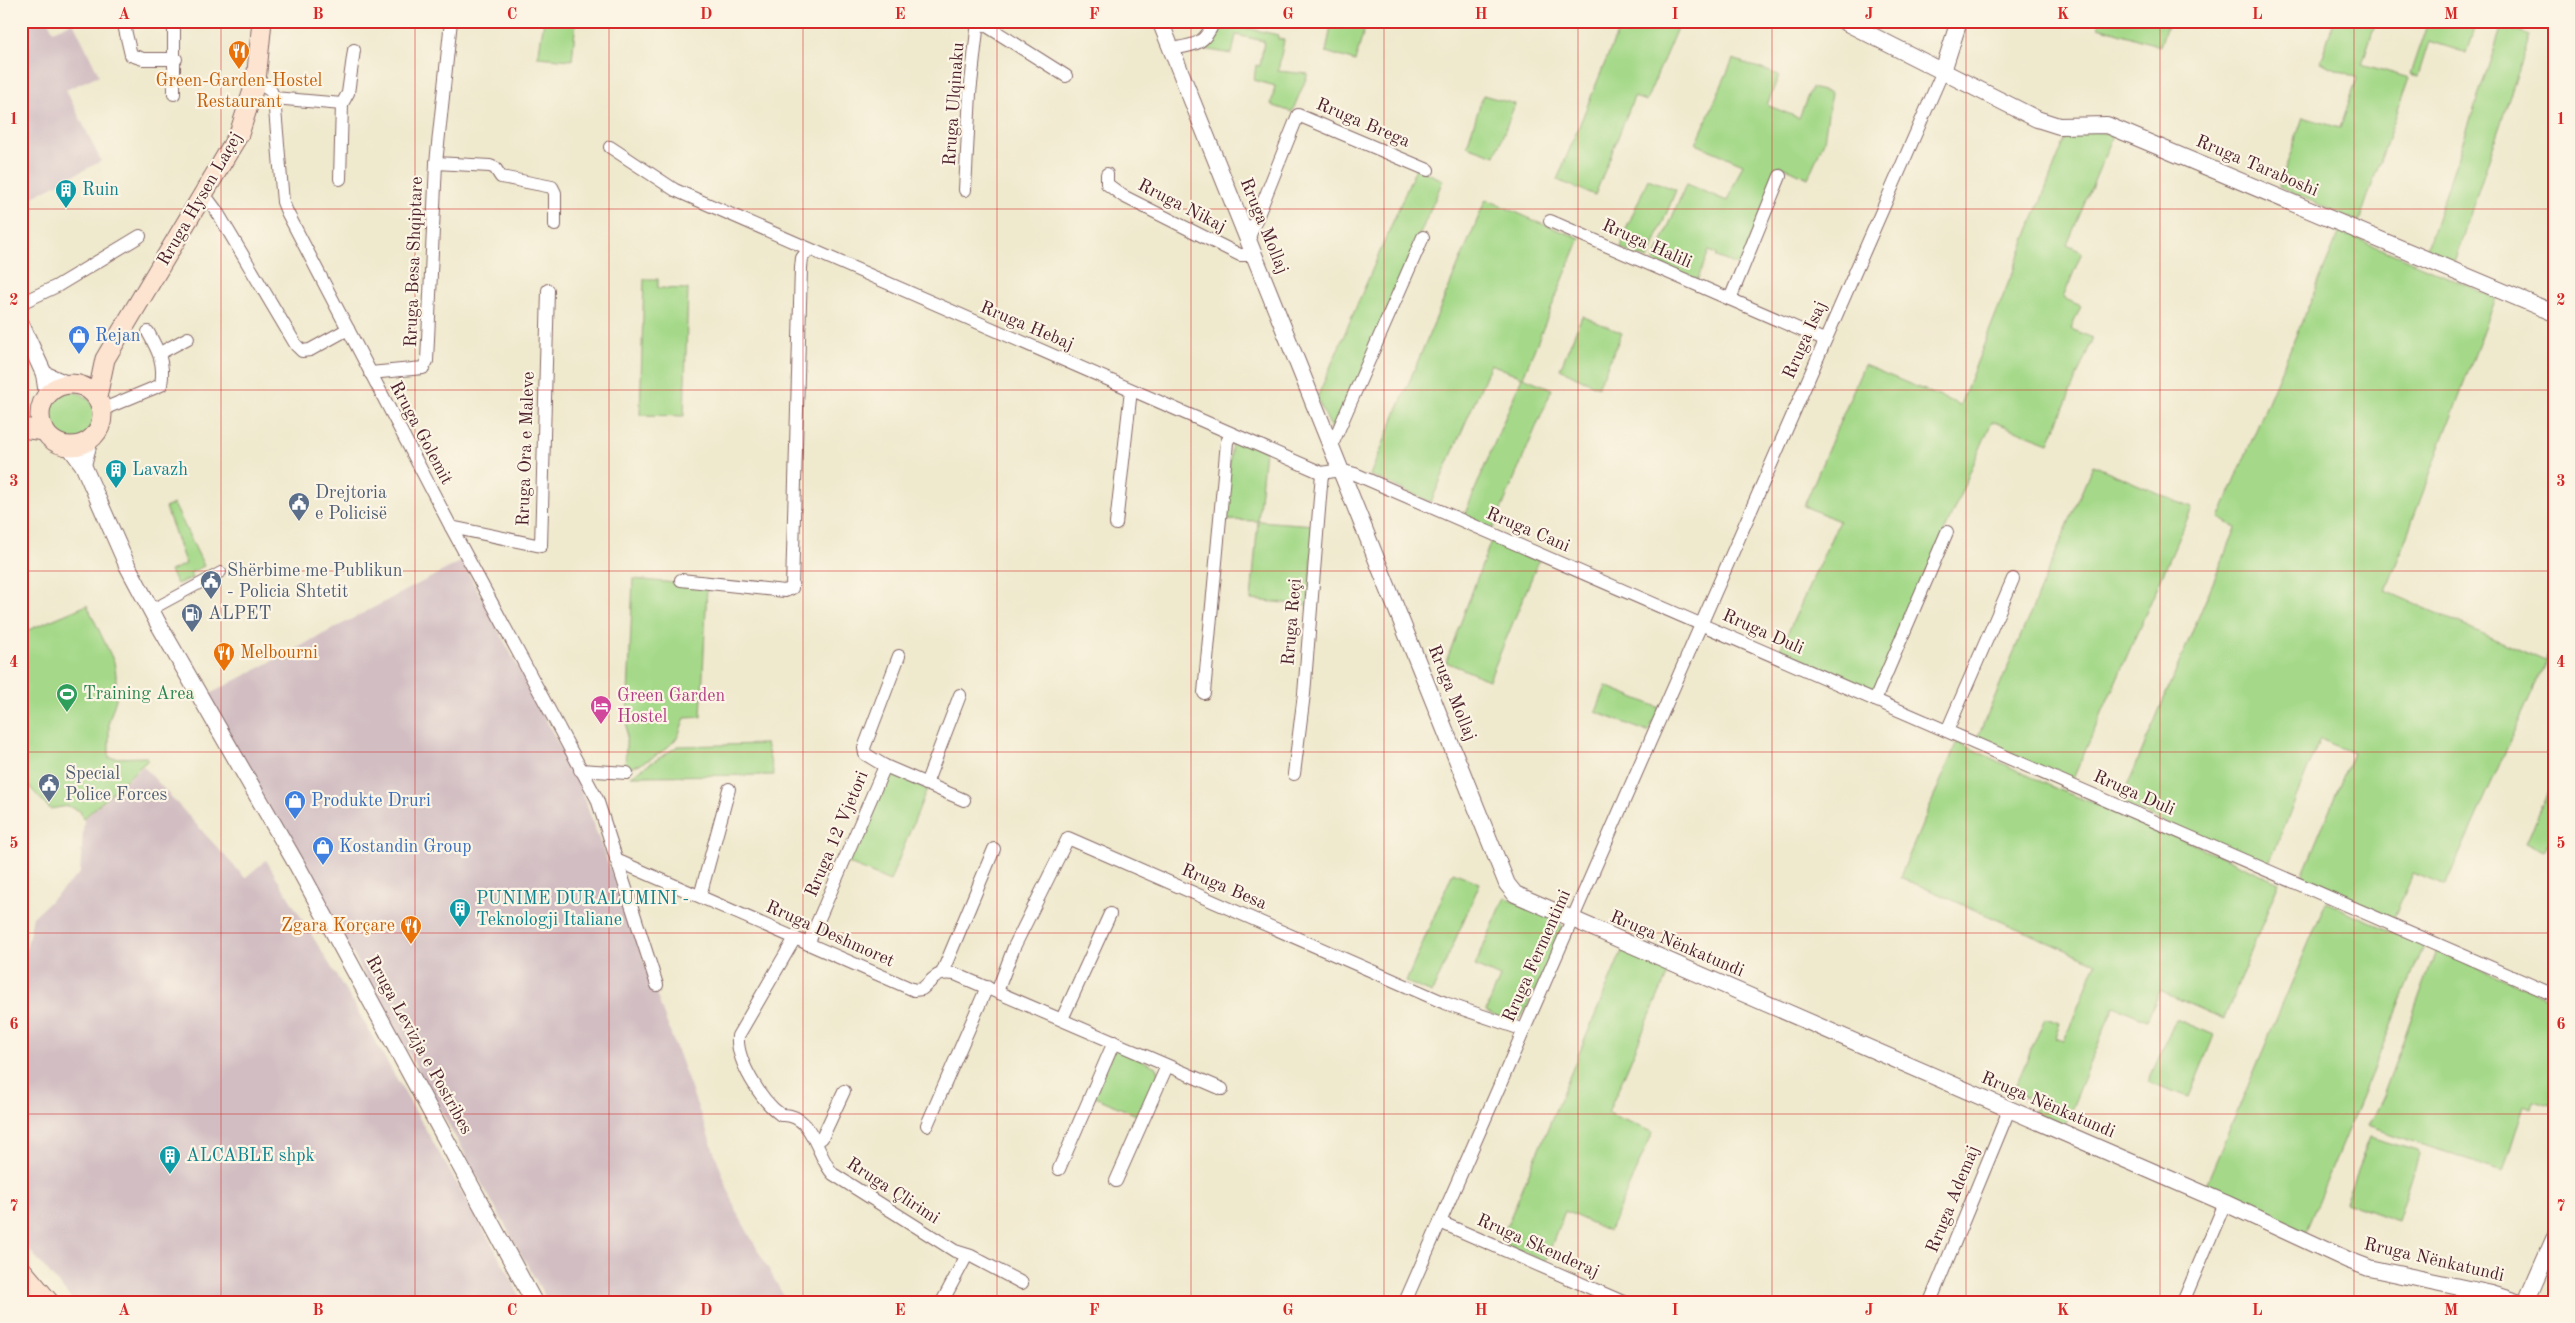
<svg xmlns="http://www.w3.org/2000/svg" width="2575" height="1323" font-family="'Old Standard TT',serif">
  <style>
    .industrial { fill: #d2bec2 }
    .green { fill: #a5d989; stroke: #787c5a }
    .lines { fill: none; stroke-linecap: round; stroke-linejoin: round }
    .pedestrian-casing { stroke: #846664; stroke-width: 12 }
    .minor-casing { stroke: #846664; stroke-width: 14 }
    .tertiary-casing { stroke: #846664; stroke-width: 18 }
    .secondary-casing { stroke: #846664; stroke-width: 21 }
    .pedestrian { stroke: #fff; stroke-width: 10 }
    .minor { stroke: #fff; stroke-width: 12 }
    .tertiary { stroke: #fff; stroke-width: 16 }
    .secondary { stroke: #fde4d1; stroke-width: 19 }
    .grid { fill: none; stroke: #d62828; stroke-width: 1; stroke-opacity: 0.55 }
    .labels { text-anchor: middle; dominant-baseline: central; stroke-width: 4.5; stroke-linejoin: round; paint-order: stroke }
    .food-label { font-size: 18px; fill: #c56008; stroke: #fcf5e5 }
    .street-label { font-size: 18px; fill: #4a1f2b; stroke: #fcf5e5 }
    .culture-label { font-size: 18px; fill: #0d838f; stroke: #fcf5e5; text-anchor: start }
    .shop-label { font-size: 18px; fill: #366cbe; stroke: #fcf5e5; text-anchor: start }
    .service-label { font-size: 18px; fill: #4e5e75; stroke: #fcf5e5; text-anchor: start }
    .leisure-label { font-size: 18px; fill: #27864d; stroke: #fcf5e5; text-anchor: start }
    .hotel-label { font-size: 18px; fill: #b23c85; stroke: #fcf5e5; text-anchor: start }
    .neatline { fill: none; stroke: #d62828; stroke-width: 2 }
    .grid-label { font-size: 16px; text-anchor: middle; font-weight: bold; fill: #d62828 }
  </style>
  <rect width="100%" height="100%" fill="#fcf5e5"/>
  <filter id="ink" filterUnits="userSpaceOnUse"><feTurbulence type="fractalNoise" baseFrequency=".02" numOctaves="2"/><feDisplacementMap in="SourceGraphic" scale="10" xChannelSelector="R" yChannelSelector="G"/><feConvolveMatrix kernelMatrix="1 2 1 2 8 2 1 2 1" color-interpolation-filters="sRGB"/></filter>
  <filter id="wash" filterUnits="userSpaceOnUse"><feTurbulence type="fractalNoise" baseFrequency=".0096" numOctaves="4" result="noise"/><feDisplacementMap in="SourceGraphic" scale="20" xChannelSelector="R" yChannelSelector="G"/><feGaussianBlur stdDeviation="1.12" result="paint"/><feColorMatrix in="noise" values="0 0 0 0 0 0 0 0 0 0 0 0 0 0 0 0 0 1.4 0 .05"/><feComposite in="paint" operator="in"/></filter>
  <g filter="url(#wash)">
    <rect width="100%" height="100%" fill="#efe9ce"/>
    <g class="industrial">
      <path d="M 21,21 L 48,21 L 53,31 L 73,22 L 99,75 L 66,90 L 101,161 L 21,203 Z"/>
      <path d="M 462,561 L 577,779 L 736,1211 L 787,1302 L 548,1302 L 357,961 L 204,697 Z"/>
      <path d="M 143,766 L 245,878 L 266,860 L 352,1001 L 510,1276 L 522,1302 L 74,1302 L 21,1240 L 21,974 L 33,917 L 80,873 L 84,819 Z"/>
    </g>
    <g class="green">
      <path d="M 544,21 L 576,21 L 572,60 L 538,57 Z"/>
      <path d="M 1332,21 L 1367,21 L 1355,61 L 1326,52 Z"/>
      <path d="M 1622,21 L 1680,21 L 1646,101 L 1634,97 L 1595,195 L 1557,180 Z"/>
      <path d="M 2100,21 L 2164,21 L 2168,22 L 2160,46 L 2099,27 Z"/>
      <path d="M 2334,21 L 2376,21 L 2362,64 L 2409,78 L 2359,222 L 2279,187 L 2303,117 L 2340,128 L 2357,78 L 2320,62 Z"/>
      <path d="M 2428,21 L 2477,21 L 2467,53 L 2429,41 L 2418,76 L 2410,74 Z"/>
      <path d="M 1220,22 L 1278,35 L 1278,39 L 1284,40 L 1278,71 L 1308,74 L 1292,112 L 1271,105 L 1275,86 L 1254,80 L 1256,65 L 1260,66 L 1264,41 L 1236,35 L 1232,54 L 1203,49 C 1206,39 1219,30 1220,22 Z"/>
      <path d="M 2502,26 L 2530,36 L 2453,266 L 2425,254 Z"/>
      <path d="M 1733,59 L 1779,75 L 1767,105 L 1799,118 L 1811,88 L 1831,93 L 1824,141 L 1808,178 L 1780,165 L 1740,266 L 1716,257 L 1717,254 L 1709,251 L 1697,281 L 1654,261 L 1686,184 L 1727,201 L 1743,164 L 1696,144 Z"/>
      <path d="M 1483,95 L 1515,104 L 1495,156 L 1467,146 Z"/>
      <path d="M 2098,131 L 2113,136 L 2067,245 L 2082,252 L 2063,298 L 2081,306 L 2071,329 L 2093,338 L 2049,443 L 1992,421 L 1877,688 L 1872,694 L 1778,654 L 1839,521 L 1804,506 L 1864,365 L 1960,405 L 2068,132 Z"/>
      <path d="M 1416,168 L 1443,180 L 1337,429 L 1333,432 L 1317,398 Z"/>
      <path d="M 1648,179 L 1676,190 L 1648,259 L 1621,249 L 1625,232 Z"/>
      <path d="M 1486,199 L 1540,223 L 1580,238 L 1523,377 L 1552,389 L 1493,529 L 1464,516 L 1522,377 L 1491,364 L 1431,502 L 1370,475 Z"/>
      <path d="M 2340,231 L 2496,298 L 2386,591 L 2545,661 L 2554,642 L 2554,664 L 2546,661 L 2445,886 L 2413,873 L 2393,920 L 2300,880 L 2353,753 L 2320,739 L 2268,866 L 2120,803 L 2236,528 L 2219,518 Z"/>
      <path d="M 644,279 L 658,279 L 658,288 L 688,289 L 684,416 L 640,415 Z"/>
      <path d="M 1582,316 L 1622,333 L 1598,387 L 1560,369 Z"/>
      <circle cx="71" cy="416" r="24"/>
      <path d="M 1237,439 L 1265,450 L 1258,521 L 1315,525 L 1308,605 L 1251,600 L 1258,521 L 1223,520 L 1232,442 Z"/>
      <path d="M 2093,465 L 2192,508 L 2072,781 L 1977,739 Z"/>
      <path d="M 174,504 L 204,566 L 190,573 L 192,578 L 177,584 L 170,571 L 186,564 C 177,543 175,528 165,508 Z"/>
      <path d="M 1492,538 L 1539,560 L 1489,680 L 1446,662 Z"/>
      <path d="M 633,579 L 707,586 L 701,717 L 685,718 C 682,723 681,730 678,736 C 669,750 640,767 625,768 Z"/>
      <path d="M 87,605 L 114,662 L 116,675 L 116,699 L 109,721 L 109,758 L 147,757 L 149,759 L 83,819 L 80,811 L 68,806 L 50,809 L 24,781 L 21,783 L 21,633 Z"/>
      <path d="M 1606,686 L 1660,708 L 1648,732 L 1596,712 Z"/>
      <path d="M 1957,742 L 2059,790 L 2141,821 L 2279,882 L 2224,1019 L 2160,991 L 2147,1020 L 2114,1006 L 2065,1125 L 2034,1112 L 2038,1101 L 2013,1092 L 2045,1018 L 2060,1023 L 2055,1038 L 2064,1041 L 2096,963 L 1900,877 Z"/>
      <path d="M 766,744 L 774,775 L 631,776 L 678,746 Z"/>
      <path d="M 890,773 L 927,789 L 890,881 L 847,863 L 883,778 Z"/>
      <path d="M 2554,780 L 2554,830 L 2544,851 L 2526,843 Z"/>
      <path d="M 1453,872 L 1480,883 L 1432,993 L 1406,982 Z"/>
      <path d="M 1505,897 L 1554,918 L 1562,925 C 1561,937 1527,1014 1518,1020 C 1508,1025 1495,1016 1486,1011 L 1500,977 L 1475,966 Z"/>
      <path d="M 2326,902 L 2424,946 L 2305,1233 L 2205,1187 Z"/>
      <path d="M 2436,950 L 2554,1000 L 2554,1106 L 2533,1100 L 2531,1108 L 2524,1105 L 2503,1172 L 2368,1126 L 2383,1096 Z"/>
      <path d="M 1622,951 L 1669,971 L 1608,1113 L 1653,1132 L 1609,1231 L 1565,1211 L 1545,1262 L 1500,1242 Z"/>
      <path d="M 2176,1019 L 2214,1035 L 2189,1097 L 2148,1082 Z"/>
      <path d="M 1115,1047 L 1156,1067 L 1159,1075 L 1141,1117 L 1093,1096 Z"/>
      <path d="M 2370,1137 L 2417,1151 L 2419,1155 L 2398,1221 L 2345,1202 Z"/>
    </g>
  </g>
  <g filter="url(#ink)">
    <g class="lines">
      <g class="pedestrian-casing">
        <path id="pedestrian" d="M 151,610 L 221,572"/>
      </g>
      <g class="minor-casing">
        <g id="minor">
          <path d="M 123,21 L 131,55 L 143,59 L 176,59"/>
          <path d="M 174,21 L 174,94"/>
          <path d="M 979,21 L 1066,76"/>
          <path d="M 1171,49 C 1194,45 1205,45 1214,21"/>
          <path d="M 256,81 L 271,91 L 274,98 L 283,202 L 287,212 L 451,527 L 597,799 L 657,985"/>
          <path d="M 274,98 L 342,104"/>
          <path d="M 610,147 L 675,190 L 1322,473 L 1340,470 L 1355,474 L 2554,995"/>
          <path d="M 436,163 L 490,166 L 495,168 L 501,177 L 552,187 L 555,193 L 555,225"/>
          <path d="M 1107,174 L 1107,184 L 1123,196 L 1240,255 L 1247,255 L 1253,252"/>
          <path d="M 340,179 L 342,104 L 348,93 L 354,50"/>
          <path d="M 965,190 L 970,93 L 978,21"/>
          <path d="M 204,194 L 216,210 L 296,345 L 302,351 L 310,350 L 348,329"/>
          <path d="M 1550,221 L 1824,340"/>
          <path d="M 1248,240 L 1298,115 L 1428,170"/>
          <path d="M 1730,299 L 1780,176"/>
          <path d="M 21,303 L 57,286 L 140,236"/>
          <path d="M 160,353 L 188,338"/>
          <path d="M 370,373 L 423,368 L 427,361 L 436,163 L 451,21"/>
          <path d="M 101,410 L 161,385 C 165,363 158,350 148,332"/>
          <path d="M 1331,447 L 1423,237"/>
          <path d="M 1116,524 L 1131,390"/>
          <path d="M 451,527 L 541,546 L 548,290"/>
          <path d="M 681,580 L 785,591 L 792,588 L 801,268 L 802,258 L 808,250"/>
          <path d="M 899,656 L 864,748 L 865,754 L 885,766 L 964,800"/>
          <path d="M 1204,693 L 1227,442 L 1231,434"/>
          <path d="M 1875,700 L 1947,532"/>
          <path d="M 1947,731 L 2013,579"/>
          <path d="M 580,770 L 627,773"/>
          <path d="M 1294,774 L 1304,694 L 1322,473"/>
          <path d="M 926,784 L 960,695"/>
          <path d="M 616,860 L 914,990 L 922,989 C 936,977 935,972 955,974 L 1222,1089"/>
          <path d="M 700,896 L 729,789"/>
          <path d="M 795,938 L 738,1036 C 736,1060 761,1101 781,1115 C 814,1113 816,1156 833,1174 L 955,1251 L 971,1256 L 1022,1283"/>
          <path d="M 808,944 L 885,766"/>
          <path d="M 942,973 L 994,849"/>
          <path d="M 997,992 L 1014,947 L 1068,838 L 1445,1003 L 1524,1030"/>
          <path d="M 1062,1019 L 1110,914"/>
          <path d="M 927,1125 L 987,987"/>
          <path d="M 816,1142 L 822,1138 L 844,1091"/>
          <path d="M 1059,1169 L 1114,1042"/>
          <path d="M 1116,1181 L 1167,1066"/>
          <path d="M 1440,1222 L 1623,1302"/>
          <path d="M 942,1302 L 967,1255"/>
          <path d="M 1405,1302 L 1943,71"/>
          <path d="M 1930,1302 L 2009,1110"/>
          <path d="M 2183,1302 L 2225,1203"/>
        </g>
      </g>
      <g class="tertiary-casing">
        <g id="tertiary">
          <path d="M 1160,21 L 1507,884 L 1515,894 L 2225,1203 L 2348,1260 L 2369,1268 L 2492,1294 L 2517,1302"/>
          <path d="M 1843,21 L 2037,119 L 2059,126 L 2107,125 L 2554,313"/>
          <path d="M 1943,71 L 1959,21"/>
          <path d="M 21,324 L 44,374 L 47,394"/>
          <path d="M 44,374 L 67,384"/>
          <path d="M 69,446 L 83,465 L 127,565 L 159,625 L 297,865 L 534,1302"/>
          <path d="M 83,465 L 90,439"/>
          <path d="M 2526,1302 L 2554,1238"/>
        </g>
      </g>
      <g class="secondary-casing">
        <g id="secondary">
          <circle cx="71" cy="415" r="31"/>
          <path d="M 97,397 L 105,359 L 239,134 L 256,81 L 262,21"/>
          <path d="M 21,428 L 45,431"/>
          <path d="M 21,1269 L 49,1302"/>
        </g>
      </g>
      <use href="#pedestrian" class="pedestrian"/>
      <use href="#minor" class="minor"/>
      <use href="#tertiary" class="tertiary"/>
      <use href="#secondary" class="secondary"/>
    </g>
  </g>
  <path class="grid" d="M 221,21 L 221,1302M 415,21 L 415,1302M 609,21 L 609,1302M 803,21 L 803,1302M 997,21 L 997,1302M 1191,21 L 1191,1302M 1384,21 L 1384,1302M 1578,21 L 1578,1302M 1772,21 L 1772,1302M 1966,21 L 1966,1302M 2160,21 L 2160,1302M 2354,21 L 2354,1302M 21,209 L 2554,209M 21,390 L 2554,390M 21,571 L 2554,571M 21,752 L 2554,752M 21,933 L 2554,933M 21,1114 L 2554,1114"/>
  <defs>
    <g id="restaurant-pin" transform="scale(1.125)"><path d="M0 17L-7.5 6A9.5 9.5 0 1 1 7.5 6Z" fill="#e8710a" stroke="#fcf5e5"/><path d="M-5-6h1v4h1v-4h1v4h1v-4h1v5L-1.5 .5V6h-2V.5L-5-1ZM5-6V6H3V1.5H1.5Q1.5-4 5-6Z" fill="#fff"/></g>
    <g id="building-pin" transform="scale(1.125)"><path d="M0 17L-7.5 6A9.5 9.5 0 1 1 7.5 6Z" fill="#0f9aa8" stroke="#fcf5e5"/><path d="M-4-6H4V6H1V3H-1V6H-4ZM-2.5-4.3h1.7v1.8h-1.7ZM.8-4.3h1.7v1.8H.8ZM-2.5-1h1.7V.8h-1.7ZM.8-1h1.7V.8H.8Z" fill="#fff"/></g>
    <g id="shop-pin" transform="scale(1.125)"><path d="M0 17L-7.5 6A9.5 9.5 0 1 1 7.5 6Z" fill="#3f7fe0" stroke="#fcf5e5"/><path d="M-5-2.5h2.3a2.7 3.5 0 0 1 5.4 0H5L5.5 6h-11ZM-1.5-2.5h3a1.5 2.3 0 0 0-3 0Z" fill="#fff"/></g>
    <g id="civic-pin" transform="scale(1.125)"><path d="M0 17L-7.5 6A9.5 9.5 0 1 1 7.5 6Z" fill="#5c6f8a" stroke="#fcf5e5"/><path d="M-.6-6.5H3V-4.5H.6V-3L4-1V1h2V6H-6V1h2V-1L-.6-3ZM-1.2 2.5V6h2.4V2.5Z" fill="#fff"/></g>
    <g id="fuel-pin" transform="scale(1.125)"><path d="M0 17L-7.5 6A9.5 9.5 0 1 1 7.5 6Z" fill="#5c6f8a" stroke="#fcf5e5"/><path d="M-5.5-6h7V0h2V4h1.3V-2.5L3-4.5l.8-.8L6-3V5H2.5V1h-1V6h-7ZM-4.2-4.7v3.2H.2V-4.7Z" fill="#fff"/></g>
    <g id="stadium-pin" transform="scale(1.125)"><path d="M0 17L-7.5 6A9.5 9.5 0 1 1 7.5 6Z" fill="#2e9e5b" stroke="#fcf5e5"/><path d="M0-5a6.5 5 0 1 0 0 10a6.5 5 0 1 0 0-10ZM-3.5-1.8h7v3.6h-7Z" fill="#fff"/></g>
    <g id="hotel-pin" transform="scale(1.125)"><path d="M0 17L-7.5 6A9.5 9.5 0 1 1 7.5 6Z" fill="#d1479c" stroke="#fcf5e5"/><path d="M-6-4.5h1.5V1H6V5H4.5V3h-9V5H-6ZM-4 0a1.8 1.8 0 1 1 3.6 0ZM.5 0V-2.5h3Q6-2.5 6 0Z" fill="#fff"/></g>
  </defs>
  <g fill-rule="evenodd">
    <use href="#restaurant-pin" x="239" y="51"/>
    <use href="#building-pin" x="66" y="190"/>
    <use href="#shop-pin" x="79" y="336"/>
    <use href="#building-pin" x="116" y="470"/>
    <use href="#civic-pin" x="299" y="503"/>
    <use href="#civic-pin" x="211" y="581"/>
    <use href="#fuel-pin" x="192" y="614"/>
    <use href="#restaurant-pin" x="224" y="653"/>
    <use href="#stadium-pin" x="67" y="694"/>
    <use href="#hotel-pin" x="601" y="706"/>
    <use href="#civic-pin" x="49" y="784"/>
    <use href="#shop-pin" x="295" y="801"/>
    <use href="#shop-pin" x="323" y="847"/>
    <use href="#building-pin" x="460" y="909"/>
    <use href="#restaurant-pin" x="411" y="926"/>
    <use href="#building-pin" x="170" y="1156"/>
  </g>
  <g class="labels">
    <g class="food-label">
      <text x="239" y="81">Green-Garden-Hostel<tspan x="239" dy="21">Restaurant</tspan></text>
      <text x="240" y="653" text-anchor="start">Melbourni</text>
      <text x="395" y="926" text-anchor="end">Zgara Korçare</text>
    </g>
    <g class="street-label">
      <text transform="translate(954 104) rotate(-86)">Rruga Ulqinaku</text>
      <text transform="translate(1363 123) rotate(23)">Rruga Brega</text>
      <text transform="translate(2257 166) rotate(23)">Rruga Taraboshi</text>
      <text transform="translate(200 199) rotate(-60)">Rruga Hysen Laçej</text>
      <text transform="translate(1182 206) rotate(27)">Rruga Nikaj</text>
      <text transform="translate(1264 226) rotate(68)">Rruga Mollaj</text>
      <text transform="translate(1647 244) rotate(24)">Rruga Halili</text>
      <text transform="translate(414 262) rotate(-88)">Rruga Besa Shqiptare</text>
      <text transform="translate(1027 326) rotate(23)">Rruga Hebaj</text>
      <text transform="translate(1805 340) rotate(-66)">Rruga Isaj</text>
      <text transform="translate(421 433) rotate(62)">Rruga Golemit</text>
      <text transform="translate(526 449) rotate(-88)">Rruga Ora e Maleve</text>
      <text transform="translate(1528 530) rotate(23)">Rruga Cani</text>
      <text transform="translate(1292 622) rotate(-85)">Rruga Reçi</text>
      <text transform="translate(1763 632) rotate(24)">Rruga Duli</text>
      <text transform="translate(1452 693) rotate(68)">Rruga Mollaj</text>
      <text transform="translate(2134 793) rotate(24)">Rruga Duli</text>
      <text transform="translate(837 834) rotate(-67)">Rruga 12 Vjetori</text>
      <text transform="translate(1224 887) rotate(23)">Rruga Besa</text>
      <text transform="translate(830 934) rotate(24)">Rruga Deshmoret</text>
      <text transform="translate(1677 944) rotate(23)">Rruga Nënkatundi</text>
      <text transform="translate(1537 956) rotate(-66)">Rruga Fermentimi</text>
      <text transform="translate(419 1045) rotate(61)">Rruga Levizja e Postribes</text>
      <text transform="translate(2048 1105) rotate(23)">Rruga Nënkatundi</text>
      <text transform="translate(893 1191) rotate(33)">Rruga Çlirimi</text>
      <text transform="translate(1953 1199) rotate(-68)">Rruga Ademaj</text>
      <text transform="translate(1538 1246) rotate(24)">Rruga Skenderaj</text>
      <text transform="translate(2434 1260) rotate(13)">Rruga Nënkatundi</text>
    </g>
    <g class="culture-label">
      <text x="82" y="190">Ruin</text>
      <text x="132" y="470">Lavazh</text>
      <text x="476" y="899">PUNIME DURALUMINI -<tspan x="476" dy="21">Teknologji Italiane</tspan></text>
      <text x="186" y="1156">ALCABLE shpk</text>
    </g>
    <g class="shop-label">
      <text x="95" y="336">Rejan</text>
      <text x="311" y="801">Produkte Druri</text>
      <text x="339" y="847">Kostandin Group</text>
    </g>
    <g class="service-label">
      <text x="315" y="493">Drejtoria<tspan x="315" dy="21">e Policisë</tspan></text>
      <text x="227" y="571">Shërbime me Publikun<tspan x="227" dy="21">- Policia Shtetit</tspan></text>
      <text x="208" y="614">ALPET</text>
      <text x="65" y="774">Special<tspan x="65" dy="21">Police Forces</tspan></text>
    </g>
    <g class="leisure-label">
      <text x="83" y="694">Training Area</text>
    </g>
    <g class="hotel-label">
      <text x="617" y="696">Green Garden<tspan x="617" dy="21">Hostel</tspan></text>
    </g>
  </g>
  <rect width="2575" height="1323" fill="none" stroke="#fcf5e5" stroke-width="55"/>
  <rect x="28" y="28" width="2520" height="1268" class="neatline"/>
  <g class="grid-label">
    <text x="124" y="19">A</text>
    <text x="318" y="19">B</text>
    <text x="512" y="19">C</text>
    <text x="706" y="19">D</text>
    <text x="900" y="19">E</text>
    <text x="1094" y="19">F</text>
    <text x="1288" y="19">G</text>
    <text x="1481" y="19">H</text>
    <text x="1675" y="19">I</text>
    <text x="1869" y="19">J</text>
    <text x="2063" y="19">K</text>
    <text x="2257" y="19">L</text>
    <text x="2451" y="19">M</text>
    <text x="14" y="124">1</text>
    <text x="2561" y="124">1</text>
    <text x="14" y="305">2</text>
    <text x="2561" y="305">2</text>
    <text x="14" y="486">3</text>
    <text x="2561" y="486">3</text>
    <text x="14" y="667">4</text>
    <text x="2561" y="667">4</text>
    <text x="14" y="848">5</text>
    <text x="2561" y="848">5</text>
    <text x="14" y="1029">6</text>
    <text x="2561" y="1029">6</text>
    <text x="14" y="1211">7</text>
    <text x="2561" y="1211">7</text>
    <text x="124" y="1315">A</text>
    <text x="318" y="1315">B</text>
    <text x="512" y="1315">C</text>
    <text x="706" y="1315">D</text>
    <text x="900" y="1315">E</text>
    <text x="1094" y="1315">F</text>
    <text x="1288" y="1315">G</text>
    <text x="1481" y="1315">H</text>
    <text x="1675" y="1315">I</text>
    <text x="1869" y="1315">J</text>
    <text x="2063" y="1315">K</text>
    <text x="2257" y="1315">L</text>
    <text x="2451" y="1315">M</text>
  </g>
</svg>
